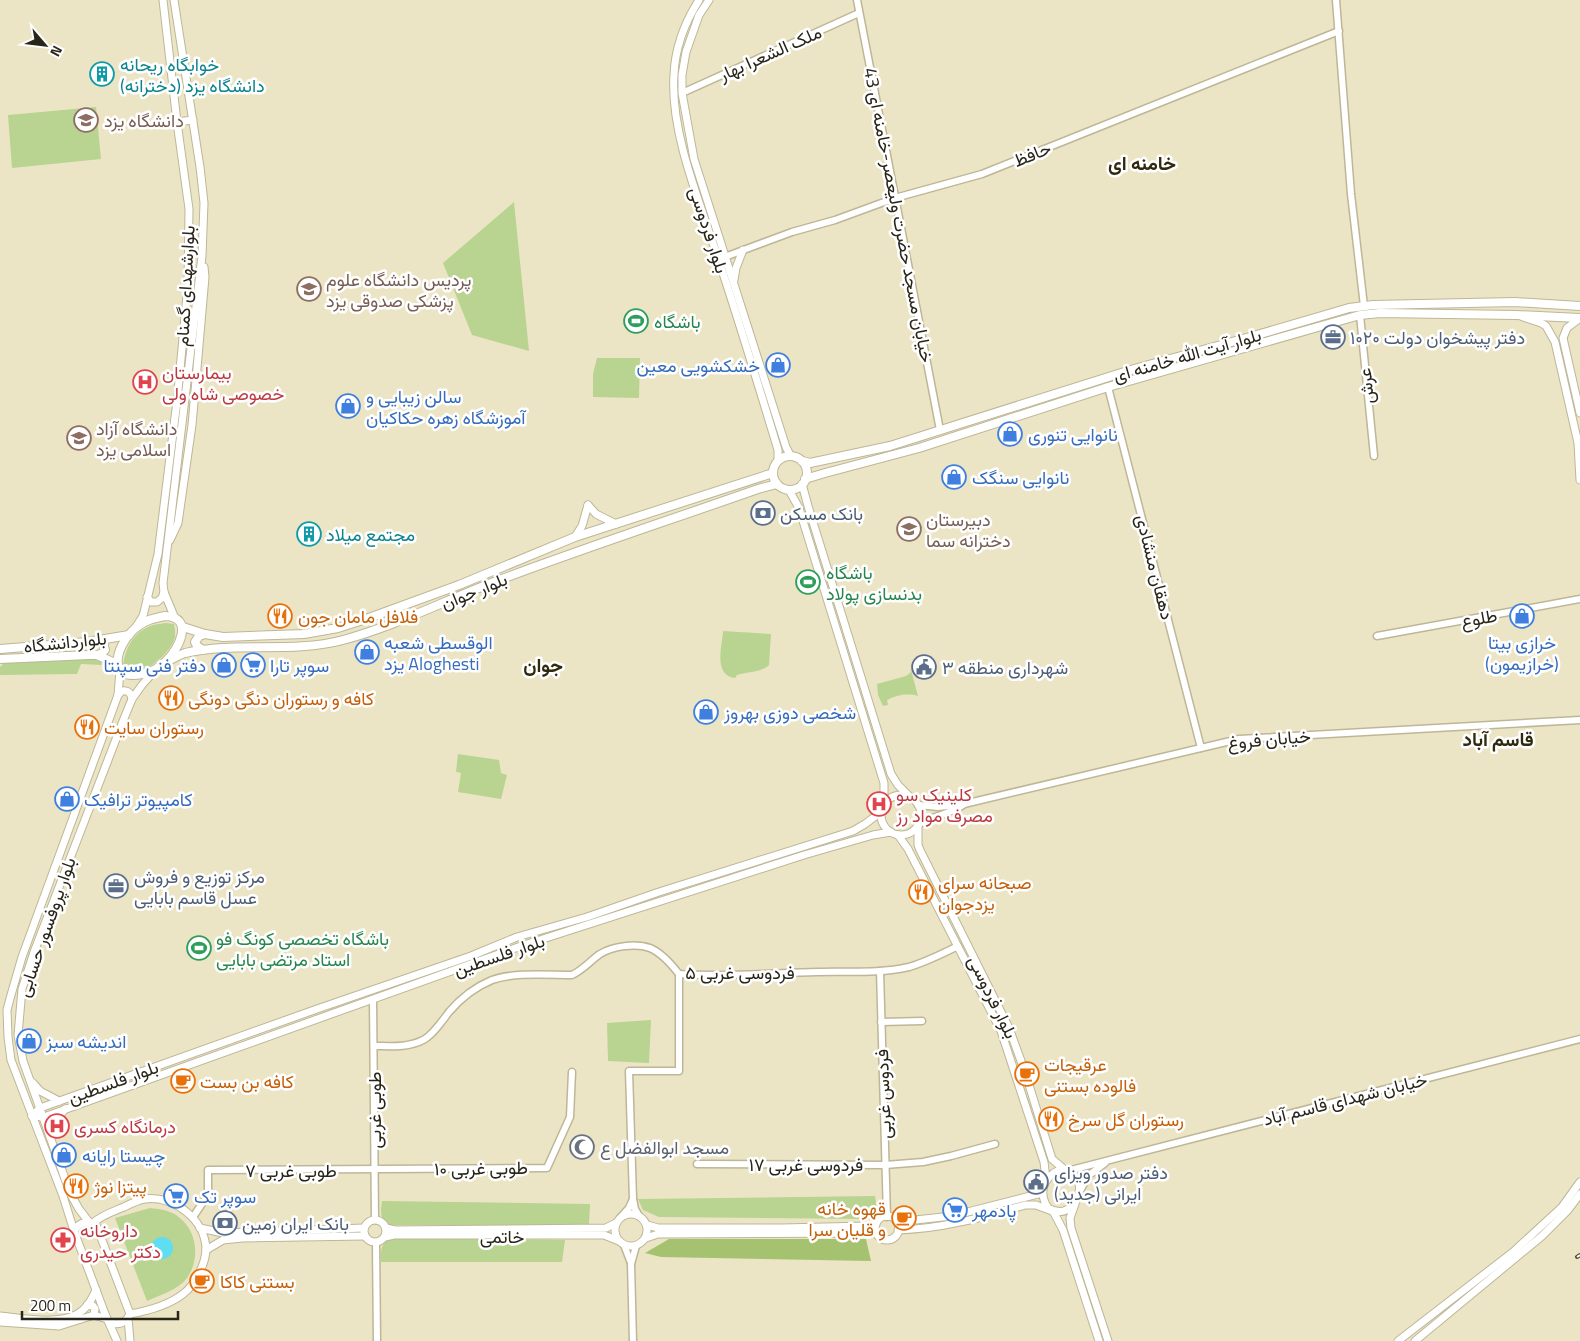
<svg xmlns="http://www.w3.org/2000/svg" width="1580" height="1341" font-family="'Titillium Web',Vazirmatn,sans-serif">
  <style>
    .green { fill: #b9d391 }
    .forest { fill: #a4c26f }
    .water { fill: #5fddf2 }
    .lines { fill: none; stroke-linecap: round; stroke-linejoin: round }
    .tertiary-casing { stroke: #bdb797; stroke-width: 9 }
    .secondary-casing { stroke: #bdb797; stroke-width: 9 }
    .primary-casing { stroke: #bdb797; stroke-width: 10 }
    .tertiary { stroke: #fff; stroke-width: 6 }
    .secondary { stroke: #fff; stroke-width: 7 }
    .primary { stroke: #fff; stroke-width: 8 }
    .rail-casing { stroke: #524f3e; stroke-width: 4 }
    .rail { stroke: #fff; stroke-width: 2; stroke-dasharray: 5.5; stroke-linecap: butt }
    .labels { text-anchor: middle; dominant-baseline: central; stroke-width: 5; stroke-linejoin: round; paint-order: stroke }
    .street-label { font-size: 18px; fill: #282519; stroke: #fff }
    .culture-label { font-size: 18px; fill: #0d838f; stroke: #fff; text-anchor: start }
    .education-label { font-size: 18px; fill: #785e54; stroke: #fff; text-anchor: start }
    .leisure-label { font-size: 18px; fill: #27864d; stroke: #fff; text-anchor: start }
    .service-label { font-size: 18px; fill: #4e5e75; stroke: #fff; text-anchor: start }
    .shop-label { font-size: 18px; fill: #366cbe; stroke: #fff; text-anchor: start }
    .health-label { font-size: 18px; fill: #be3a42; stroke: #fff; text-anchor: start }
    .food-label { font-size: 18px; fill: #c56008; stroke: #fff; text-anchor: start }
    .worship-label { font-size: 18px; fill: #5b616d; stroke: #fff; text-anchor: start }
    .neighbourhood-label { font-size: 19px; font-weight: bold; fill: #2f290e; stroke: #fff }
  </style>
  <rect width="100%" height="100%" fill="#ece5c5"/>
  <g class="green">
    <path d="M 96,107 L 101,159 L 12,168 L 8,115 Z"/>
    <path d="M 514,202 L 529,351 L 472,335 L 443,263 Z"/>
    <path d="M 597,358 L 640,358 L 639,398 L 593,397 L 593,374 Z"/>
    <path d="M 166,623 L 174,624 C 175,628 175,633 175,637 C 171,654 139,682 123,665 C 125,650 132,635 146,628 C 152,624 160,624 166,623 Z"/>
    <path d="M 723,631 L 771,634 L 769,665 C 763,672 747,672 737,675 L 735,678 C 713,675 722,647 723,631 Z"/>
    <path d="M 87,659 L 96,660 L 101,662 L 102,665 L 81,664 L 77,674 L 0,675 L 0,667 L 4,663 Z"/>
    <path d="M 911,670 L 918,696 C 908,693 896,695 887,700 L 888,705 L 883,706 L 878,695 L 877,684 L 906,676 L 910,673 Z"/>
    <path d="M 458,754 L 499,760 L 501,773 L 507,775 L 501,799 L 458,792 L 461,773 L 456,772 Z"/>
    <path d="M 651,1020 L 649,1063 L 608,1061 L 607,1023 Z"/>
    <path d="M 875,1196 L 877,1211 L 866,1219 L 659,1217 L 643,1210 L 638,1199 Z"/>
    <path d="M 382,1201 L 590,1204 L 589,1225 L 388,1225 C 379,1218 381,1211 382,1201 Z"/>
    <path d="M 150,1208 C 159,1209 168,1210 176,1215 C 197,1229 201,1258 187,1278 C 178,1290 160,1295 147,1301 L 115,1218 Z"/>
    <path d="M 391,1238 L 565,1240 L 562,1262 L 381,1262 C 381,1251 380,1243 391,1238 Z"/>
  </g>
  <path class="forest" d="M 669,1239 L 866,1239 L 871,1261 L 661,1257 L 645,1253 Z"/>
  <circle class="water" cx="162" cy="1248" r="11"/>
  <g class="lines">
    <g class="tertiary-casing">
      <g id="tertiary">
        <path d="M 857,0 L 940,430"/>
        <path d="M 1336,0 L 1351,194 L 1364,306"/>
        <path d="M 682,93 L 859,13"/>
        <path d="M 722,258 L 792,232 L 835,220 L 895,198 L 982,174 L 1339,31"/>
        <path d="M 1360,315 L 1374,456"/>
        <path d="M 1108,387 L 1201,748"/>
        <path d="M 1377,636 L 1580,599"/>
        <path d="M 918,805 L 938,807 L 964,804 L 1239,739 L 1580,720"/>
        <path d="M 919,824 C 933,816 950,814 963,805"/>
        <path d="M 880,971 L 887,1217"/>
        <path d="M 373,1000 L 375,1220"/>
        <path d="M 881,1022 L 922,1021"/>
        <path d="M 374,1046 C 389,1046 408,1048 423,1040 C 433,1035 442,1021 449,1012 C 460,999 475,987 492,980 C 514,972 548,975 572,975 C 583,970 590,961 600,954 C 613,946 636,943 650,948 C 662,953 672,965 679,974 C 725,977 771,973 817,972 C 847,971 879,974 909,967 C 926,962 942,954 958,946"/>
        <path d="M 697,1164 L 885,1165 L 923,1162 L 951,1156 L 995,1144"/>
        <path d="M 1067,1171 L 1580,1039"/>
        <path d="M 1080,1191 L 1088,1176 L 1105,1163"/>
        <path d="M 633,1199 L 635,1209 L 639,1216"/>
        <path d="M 193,1217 L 208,1195 L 208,1170 L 547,1168 L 570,1117 L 572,1072"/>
        <path d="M 620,1218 L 629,1208 L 633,1199 L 629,1071 L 679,1071 L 679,974"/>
        <path d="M 376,1243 L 377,1341"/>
        <path d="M 624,1245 L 631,1263"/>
        <path d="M 633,1341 L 631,1264 L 636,1246"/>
      </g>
    </g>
    <g class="secondary-casing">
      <g id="secondary">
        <path d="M 699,0 C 685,22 675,48 674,75 C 670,134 701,205 719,261 C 740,324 759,387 778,450 L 778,460"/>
        <path d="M 709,0 L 699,15 L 686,52 L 682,75 L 682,93 L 694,159 L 786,447 L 790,455"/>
        <path d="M 177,122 L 193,120"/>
        <path d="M 734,280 L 736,268 L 743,250"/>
        <path d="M 1523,317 L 1541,323 L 1546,326 L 1555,342 L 1578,443 L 1580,480"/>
        <path d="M 1580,318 L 1567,328 L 1563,338 L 1580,413"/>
        <path d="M 802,484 L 808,506 L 891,774 L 898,785 L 912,799"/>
        <path d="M 789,490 L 799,508 L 884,783 L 884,805"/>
        <path d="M 588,505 L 596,514 L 616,524"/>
        <path d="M 575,537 L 582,526 L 588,505"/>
        <path d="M 170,540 L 178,523 L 192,425 L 205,277 L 204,267"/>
        <path d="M 147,597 L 151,602 L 157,602 L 162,598 L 164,592"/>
        <path d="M 174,616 L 164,592 L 163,583 L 202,256 L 204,203 L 200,167 L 174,0"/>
        <path d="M 136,627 L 143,616 L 145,608 L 158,554 L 177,401 L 188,285 L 189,209 L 177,122 L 163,0"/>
        <path d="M 118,695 L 122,691 C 128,690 131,693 132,699"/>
        <circle cx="901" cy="815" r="20"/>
        <path d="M 918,826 L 918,845 L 920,850 L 1009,1028 L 1025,1072 L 1052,1159 L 1065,1170"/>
        <path d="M 898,835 L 908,849 L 1001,1031 L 1044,1162 L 1046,1179"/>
        <path d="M 33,1083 L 40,1091 L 59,1101"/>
        <path d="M 32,1116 L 44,1117 L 521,946 L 804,855 L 873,835 L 891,832"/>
        <path d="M 32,1116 L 40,1108 L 317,1009 L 471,956 L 517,937 L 587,917 L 659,892 L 853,831 L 865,824 L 881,812"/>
        <path d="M 51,1137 C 52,1125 58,1118 65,1109"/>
        <path d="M 1059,1170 C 1096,1170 1077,1226 1048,1208 C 1038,1193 1043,1178 1059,1170 Z"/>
        <path d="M 1075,1204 L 1070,1218 L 1071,1228 L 1108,1341"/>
        <path d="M 1053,1211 L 1063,1230 L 1099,1341"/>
        <circle cx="631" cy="1230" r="16"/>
        <circle cx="887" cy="1228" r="12"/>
        <circle cx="375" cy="1231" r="11"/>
        <path d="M 89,1222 L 79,1209 L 70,1193 L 23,1061 L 18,1035 L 22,989 L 34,952 L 123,721 L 132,699 L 142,685 L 157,668"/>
        <path d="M 897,1222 L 952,1216 L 1042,1193"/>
        <path d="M 93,1223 C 102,1215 112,1212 124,1207 C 130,1204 138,1200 145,1199 C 174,1195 206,1220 206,1250 C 205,1265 195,1285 183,1294 C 169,1305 147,1311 130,1314"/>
        <path d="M 647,1225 L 658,1228 L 782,1228 L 868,1226 L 876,1224"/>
        <path d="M 200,1228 L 223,1233 L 364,1228"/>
        <path d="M 386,1228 L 395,1230 L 606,1228 L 616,1223"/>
        <path d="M 898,1230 C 942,1229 983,1217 1025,1205 L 1036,1205 L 1052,1211"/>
        <path d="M 74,1231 L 63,1196 L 11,1060 L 8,1037 L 7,1010 L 11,995 L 22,957 L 118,695 L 120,670"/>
        <path d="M 385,1237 L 394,1235 L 604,1235 L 619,1241"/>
        <path d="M 646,1238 L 658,1234 L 876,1233"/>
        <path d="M 206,1250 L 223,1240 L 242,1238 L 365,1236"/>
        <path d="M 87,1305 L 93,1306 L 95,1309 L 94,1315"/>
        <path d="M 0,1316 C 23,1318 65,1327 83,1310 C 89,1305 93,1297 96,1290"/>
        <path d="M 128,1318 L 130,1341"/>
        <path d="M 0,1322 L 59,1326 L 94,1315 L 107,1319"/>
        <path d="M 109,1322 C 118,1326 126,1323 130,1314 L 97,1227 C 89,1219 79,1222 74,1231 L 105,1314 L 117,1341"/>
        <path d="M 1398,1341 L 1513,1252 L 1562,1207 L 1580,1182"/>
        <path d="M 1415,1341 L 1542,1236 L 1568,1210 L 1580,1194"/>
      </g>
    </g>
    <g class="primary-casing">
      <g id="primary">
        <circle cx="790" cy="473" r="17"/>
        <path d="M 802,461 L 810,463 L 890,446 L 1134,369 L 1250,337 L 1349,308 L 1373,305 L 1515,302 L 1580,306"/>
        <path d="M 805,479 L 825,473 L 919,448 L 1108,387 L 1360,315 L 1380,313 L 1516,315 L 1580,318"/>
        <path d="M 165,616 C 195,617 179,649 166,661 C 159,668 151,672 142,674 C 103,682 118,641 137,627 C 145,620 155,618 165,616 Z"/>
        <path d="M 183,627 L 205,634 L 223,637 L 304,634 L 338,628 L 366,619 L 459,585 L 575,537 L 773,473"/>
        <path d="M 0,649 L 87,642 L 129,635"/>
        <path d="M 203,650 L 197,646 L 195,642 L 199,636 L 205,634"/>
        <path d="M 97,655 L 101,654 L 105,650 L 103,642 L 99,640"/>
        <path d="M 0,659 L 89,655 L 97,655 L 117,664"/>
        <path d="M 164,663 C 171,660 178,655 185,653 C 237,641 291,654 343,640 C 395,626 444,601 494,582 C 581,549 670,520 758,489 L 777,484"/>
      </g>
    </g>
    <use href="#tertiary" class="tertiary"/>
    <use href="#secondary" class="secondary"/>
    <use href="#primary" class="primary"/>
    <g class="rail-casing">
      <path id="rail" d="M 1577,1257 L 1580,1255"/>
    </g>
    <use href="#rail" class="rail"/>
  </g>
  <defs>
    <g id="building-ring" transform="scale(1.25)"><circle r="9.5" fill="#fff" stroke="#0f9aa8" stroke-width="1.5"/><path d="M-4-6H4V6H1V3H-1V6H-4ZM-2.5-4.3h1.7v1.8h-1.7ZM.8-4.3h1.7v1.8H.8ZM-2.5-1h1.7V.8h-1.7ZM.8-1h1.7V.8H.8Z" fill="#0f9aa8"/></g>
    <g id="university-ring" transform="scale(1.25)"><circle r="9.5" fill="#fff" stroke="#8d6e63" stroke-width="1.5"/><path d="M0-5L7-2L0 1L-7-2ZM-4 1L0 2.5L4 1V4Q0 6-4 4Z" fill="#8d6e63"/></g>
    <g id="stadium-ring" transform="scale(1.25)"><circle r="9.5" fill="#fff" stroke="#2e9e5b" stroke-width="1.5"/><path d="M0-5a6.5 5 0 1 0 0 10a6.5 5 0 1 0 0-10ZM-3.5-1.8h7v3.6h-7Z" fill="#2e9e5b"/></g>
    <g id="office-ring" transform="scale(1.25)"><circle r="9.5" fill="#fff" stroke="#5c6f8a" stroke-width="1.5"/><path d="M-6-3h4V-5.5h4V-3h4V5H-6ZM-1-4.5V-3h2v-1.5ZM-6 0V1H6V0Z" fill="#5c6f8a"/></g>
    <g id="shop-ring" transform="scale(1.25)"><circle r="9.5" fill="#fff" stroke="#3f7fe0" stroke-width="1.5"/><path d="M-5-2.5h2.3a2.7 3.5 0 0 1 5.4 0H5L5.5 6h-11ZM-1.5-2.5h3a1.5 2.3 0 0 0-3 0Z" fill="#3f7fe0"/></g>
    <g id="hospital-ring" transform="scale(1.25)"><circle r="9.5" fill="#fff" stroke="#e0444e" stroke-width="1.5"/><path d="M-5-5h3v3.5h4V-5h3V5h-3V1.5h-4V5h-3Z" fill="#e0444e"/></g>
    <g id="bank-ring" transform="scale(1.25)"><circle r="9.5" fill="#fff" stroke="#5c6f8a" stroke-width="1.5"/><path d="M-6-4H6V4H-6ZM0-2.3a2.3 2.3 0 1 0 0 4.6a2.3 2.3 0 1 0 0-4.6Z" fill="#5c6f8a"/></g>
    <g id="school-ring" transform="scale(1.25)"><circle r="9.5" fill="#fff" stroke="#8d6e63" stroke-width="1.5"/><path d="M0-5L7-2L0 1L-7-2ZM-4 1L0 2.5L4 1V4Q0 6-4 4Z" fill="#8d6e63"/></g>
    <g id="restaurant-ring" transform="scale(1.25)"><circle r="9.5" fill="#fff" stroke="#e8710a" stroke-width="1.5"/><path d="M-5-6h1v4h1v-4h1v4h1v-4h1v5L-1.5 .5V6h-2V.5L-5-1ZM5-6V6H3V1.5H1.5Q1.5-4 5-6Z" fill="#e8710a"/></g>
    <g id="supermarket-ring" transform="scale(1.25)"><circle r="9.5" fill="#fff" stroke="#3f7fe0" stroke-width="1.5"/><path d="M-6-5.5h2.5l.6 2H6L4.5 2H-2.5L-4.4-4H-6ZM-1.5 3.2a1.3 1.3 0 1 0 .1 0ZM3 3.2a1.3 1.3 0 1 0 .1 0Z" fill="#3f7fe0"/></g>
    <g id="civic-ring" transform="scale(1.25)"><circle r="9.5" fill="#fff" stroke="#5c6f8a" stroke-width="1.5"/><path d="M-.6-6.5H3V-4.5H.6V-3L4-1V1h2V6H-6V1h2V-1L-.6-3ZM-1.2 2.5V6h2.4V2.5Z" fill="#5c6f8a"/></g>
    <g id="cafe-ring" transform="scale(1.25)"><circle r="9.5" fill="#fff" stroke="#e8710a" stroke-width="1.5"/><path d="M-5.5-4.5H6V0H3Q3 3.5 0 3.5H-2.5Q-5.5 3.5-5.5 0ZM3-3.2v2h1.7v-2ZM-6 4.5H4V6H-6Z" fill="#e8710a"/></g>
    <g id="mosque-ring" transform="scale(1.25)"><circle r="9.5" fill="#fff" stroke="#6b7280" stroke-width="1.5"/><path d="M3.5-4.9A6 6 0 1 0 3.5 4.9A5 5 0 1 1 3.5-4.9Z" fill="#6b7280"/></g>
    <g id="pharmacy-ring" transform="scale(1.25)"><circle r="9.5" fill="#fff" stroke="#e0444e" stroke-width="1.5"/><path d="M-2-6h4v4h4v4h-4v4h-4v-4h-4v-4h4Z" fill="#e0444e"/></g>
  </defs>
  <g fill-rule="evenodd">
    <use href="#building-ring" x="102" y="74"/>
    <use href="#university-ring" x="86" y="120"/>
    <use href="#university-ring" x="309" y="289"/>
    <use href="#stadium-ring" x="636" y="321"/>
    <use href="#office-ring" x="1333" y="337"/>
    <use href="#shop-ring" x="778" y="365"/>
    <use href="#hospital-ring" x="145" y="382"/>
    <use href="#shop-ring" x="348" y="406"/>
    <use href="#shop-ring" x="1010" y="434"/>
    <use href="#university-ring" x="79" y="438"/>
    <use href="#shop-ring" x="954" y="477"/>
    <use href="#bank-ring" x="763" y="513"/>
    <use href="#school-ring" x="909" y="529"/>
    <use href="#building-ring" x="309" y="534"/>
    <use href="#stadium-ring" x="808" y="582"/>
    <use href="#restaurant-ring" x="280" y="616"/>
    <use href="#shop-ring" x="1522" y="616"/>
    <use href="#shop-ring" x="367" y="652"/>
    <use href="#shop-ring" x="224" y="665"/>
    <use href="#supermarket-ring" x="253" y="665"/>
    <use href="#civic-ring" x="924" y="667"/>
    <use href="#restaurant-ring" x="171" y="698"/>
    <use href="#shop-ring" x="706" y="712"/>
    <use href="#restaurant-ring" x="87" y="727"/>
    <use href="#shop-ring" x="67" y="799"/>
    <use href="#hospital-ring" x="879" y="804"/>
    <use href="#office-ring" x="116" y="886"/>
    <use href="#restaurant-ring" x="921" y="892"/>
    <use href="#stadium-ring" x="199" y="948"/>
    <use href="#shop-ring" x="29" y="1041"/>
    <use href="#cafe-ring" x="1027" y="1074"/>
    <use href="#cafe-ring" x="183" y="1081"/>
    <use href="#restaurant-ring" x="1051" y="1119"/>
    <use href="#hospital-ring" x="57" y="1126"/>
    <use href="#mosque-ring" x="582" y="1147"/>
    <use href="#shop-ring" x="64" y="1155"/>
    <use href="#civic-ring" x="1036" y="1182"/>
    <use href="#restaurant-ring" x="76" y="1186"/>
    <use href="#supermarket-ring" x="176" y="1196"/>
    <use href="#supermarket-ring" x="955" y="1210"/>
    <use href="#cafe-ring" x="904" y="1218"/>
    <use href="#bank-ring" x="225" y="1223"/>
    <use href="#pharmacy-ring" x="63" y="1240"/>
    <use href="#cafe-ring" x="202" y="1281"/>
  </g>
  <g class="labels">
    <g class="street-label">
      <text transform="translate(770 53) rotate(-24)">ملک الشعرا بهار</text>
      <text transform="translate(1032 154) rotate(-22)">حافظ</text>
      <text transform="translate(899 215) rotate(79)">خیابان مسجد حضرت ولیعصر-خامنه ای 43</text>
      <text transform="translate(709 230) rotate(72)">بلوار فردوسی</text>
      <text transform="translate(185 286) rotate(-87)">بلوارشهدای گمنام</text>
      <text transform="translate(1187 355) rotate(-16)">بلوار آیت الله خامنه ای</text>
      <text transform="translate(1366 386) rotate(-96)">عرش</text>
      <text transform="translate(1155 567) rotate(76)">دهقان منشادی</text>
      <text transform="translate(474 591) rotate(-22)">بلوار جوان</text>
      <text transform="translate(1479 618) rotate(-10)">طلوع</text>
      <text transform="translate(65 642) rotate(-6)">بلواردانشگاه</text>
      <text transform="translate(1269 739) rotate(-5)">خیابان فروغ</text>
      <text transform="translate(46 927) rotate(-71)">بلوار پروفسور حسابی</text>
      <text transform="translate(499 955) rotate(-19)">بلوار فلسطین</text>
      <text x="740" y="972">فردوسی غربی ۵</text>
      <text transform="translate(993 997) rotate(64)">بلوار فردوسی</text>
      <text transform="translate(113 1082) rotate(-20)">بلوار فلسطین</text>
      <text transform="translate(883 1094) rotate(-92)">فردوس غربی</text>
      <text transform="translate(1345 1099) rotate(-14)">خیابان شهدای قاسم آباد</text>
      <text transform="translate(374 1110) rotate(-90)">طوبی غربی</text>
      <text x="806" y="1164">فردوسی غربی ۱۷</text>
      <text transform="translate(481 1168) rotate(-1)">طوبی غربی ۱۰</text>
      <text x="291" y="1170">طوبی غربی ۷</text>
      <text x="502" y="1236">خاتمی</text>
    </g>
    <g class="culture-label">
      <text x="120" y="64">خوابگاه ریحانه<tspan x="120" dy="21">(دخترانه) دانشگاه یزد</tspan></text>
      <text x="326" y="534">مجتمع میلاد</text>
    </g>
    <g class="education-label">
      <text x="104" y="120">دانشگاه یزد</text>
      <text x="326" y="279">پردیس دانشگاه علوم<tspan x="326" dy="21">پزشکی صدوقی یزد</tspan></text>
      <text x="96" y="428">دانشگاه آزاد<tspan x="96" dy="21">اسلامی یزد</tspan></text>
      <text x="926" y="519">دبیرستان<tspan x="926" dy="21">دخترانه سما</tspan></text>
    </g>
    <g class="leisure-label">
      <text x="654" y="321">باشگاه</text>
      <text x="826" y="572">باشگاه<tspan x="826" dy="21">بدنسازی پولاد</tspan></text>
      <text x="216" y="938">باشگاه تخصصی کونگ فو<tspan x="216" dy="21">استاد مرتضی بابایی</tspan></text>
    </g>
    <g class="service-label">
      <text x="1350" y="337">دفتر پیشخوان دولت ۱۰۲۰</text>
      <text x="780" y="513">بانک مسکن</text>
      <text x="942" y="667">شهرداری منطقه ۳</text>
      <text x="134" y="876">مرکز توزیع و فروش<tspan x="134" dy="21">عسل قاسم بابایی</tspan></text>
      <text x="1054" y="1172">دفتر صدور ویزای<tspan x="1054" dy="21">ایرانی (جدید)</tspan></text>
      <text x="242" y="1223">بانک ایران زمین</text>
    </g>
    <g class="shop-label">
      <text x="760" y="365" text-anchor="end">خشکشویی معین</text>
      <text x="366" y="396">سالن زیبایی و<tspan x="366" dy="21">آموزشگاه زهره حکاکیان</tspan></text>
      <text x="1028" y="434">نانوایی تنوری</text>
      <text x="972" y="477">نانوایی سنگک</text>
      <text x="384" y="642">الوقسطی شعبه<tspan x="384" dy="21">یزد Aloghesti</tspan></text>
      <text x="1522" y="642" text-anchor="middle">خرازی بیتا<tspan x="1522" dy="21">(خرازیمون)</tspan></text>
      <text x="206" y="665" text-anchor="end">دفتر فنی سپنتا</text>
      <text x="270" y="665">سوپر تارا</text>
      <text x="724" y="712">شخصی دوزی بهروز</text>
      <text x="84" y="799">کامپیوتر ترافیک</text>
      <text x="46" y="1041">اندیشه سبز</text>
      <text x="82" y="1155">چیستا رایانه</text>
      <text x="194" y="1196">سوپر تک</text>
      <text x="972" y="1210">پادمهر</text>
    </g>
    <g class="health-label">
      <text x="162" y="372">بیمارستان<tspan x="162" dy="21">خصوصی شاه ولی</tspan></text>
      <text x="896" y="794">کلینیک سو<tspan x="896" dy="21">مصرف مواد رز</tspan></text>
      <text x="74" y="1126">درمانگاه کسری</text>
      <text x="80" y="1230">داروخانه<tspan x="80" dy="21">دکتر حیدری</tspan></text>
    </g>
    <g class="food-label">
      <text x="298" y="616">فلافل مامان جون</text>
      <text x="188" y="698">کافه و رستوران دنگی دونگی</text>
      <text x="104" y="727">رستوران سایت</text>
      <text x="938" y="882">صبحانه سرای<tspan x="938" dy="21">یزدجوان</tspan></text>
      <text x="1044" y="1064">عرقیجات<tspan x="1044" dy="21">فالوده بستنی</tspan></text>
      <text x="200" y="1081">کافه بن بست</text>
      <text x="1068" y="1119">رستوران گل سرخ</text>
      <text x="94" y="1186">پیتزا نوژ</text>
      <text x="886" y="1208" text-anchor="end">قهوه خانه<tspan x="886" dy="21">و قلیان سرا</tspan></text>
      <text x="220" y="1281">بستنی کاکا</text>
    </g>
    <g class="worship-label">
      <text x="600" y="1147">مسجد ابوالفضل ع</text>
    </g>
    <g class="neighbourhood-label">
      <text x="1142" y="162">خامنه ای</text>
      <text x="543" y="664">جوان</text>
      <text x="1498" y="738">قاسم آباد</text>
    </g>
  </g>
  <g transform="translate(45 45) rotate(118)" stroke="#ffffff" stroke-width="4" paint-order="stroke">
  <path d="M0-4L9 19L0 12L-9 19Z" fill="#282519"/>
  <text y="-8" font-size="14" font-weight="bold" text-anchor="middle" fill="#282519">N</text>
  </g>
  <path d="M22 1311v8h156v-8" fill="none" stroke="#282519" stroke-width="2.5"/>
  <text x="30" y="1311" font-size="15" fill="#282519" stroke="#ffffff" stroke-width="4" paint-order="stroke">200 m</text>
</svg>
